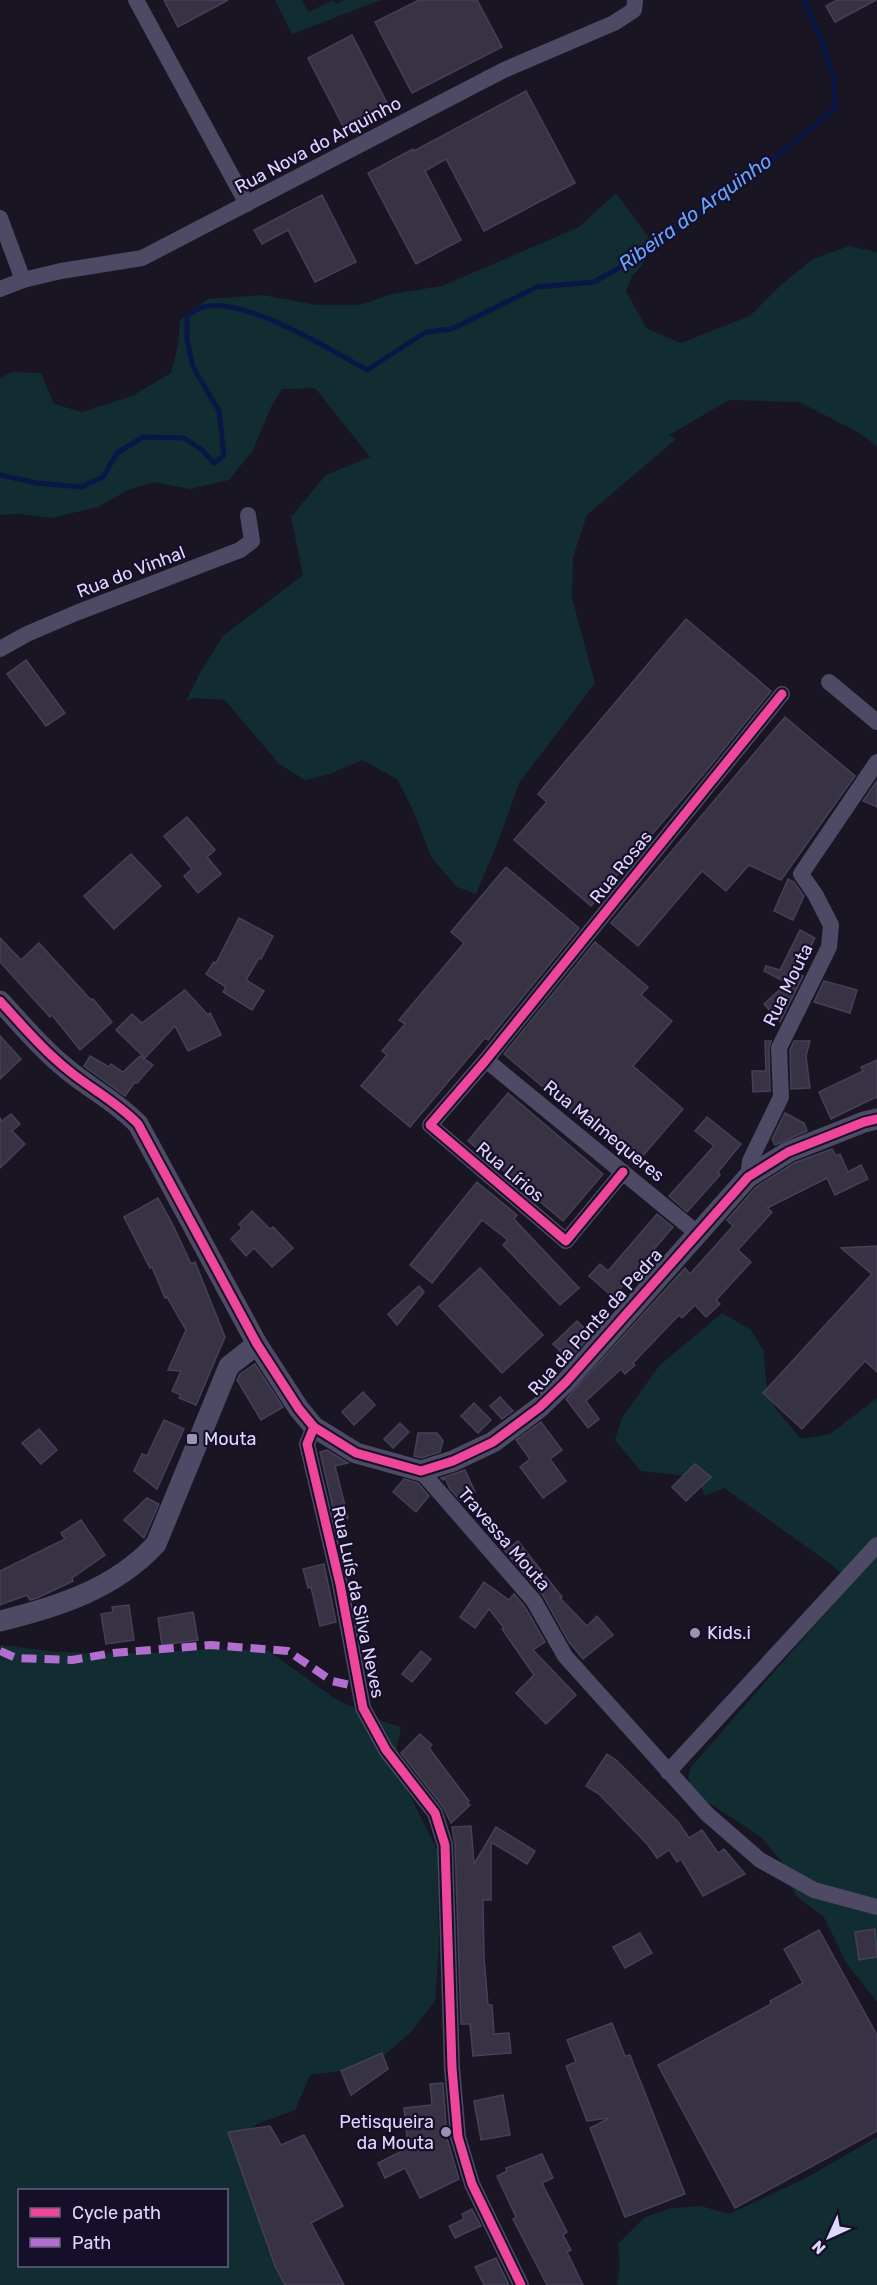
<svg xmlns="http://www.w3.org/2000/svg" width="877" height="2285" font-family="Rubik,sans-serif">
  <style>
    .green { fill: #122d32; fill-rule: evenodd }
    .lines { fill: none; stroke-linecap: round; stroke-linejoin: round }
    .stream { stroke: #091746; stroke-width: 5 }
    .building { fill: #383245; stroke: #464057; stroke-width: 1.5 }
    .minor { stroke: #4e4964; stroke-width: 16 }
    .tertiary { stroke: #4e4964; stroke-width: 21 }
    .quiet { stroke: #b36fd0; stroke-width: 8; stroke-dasharray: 15 8; stroke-linecap: butt }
    .cycleway-casing { stroke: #160f29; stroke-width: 13 }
    .cycleway { stroke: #ed469a; stroke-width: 9 }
    .poi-dot { fill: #9a93b2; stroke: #160f29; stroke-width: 2 }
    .labels { text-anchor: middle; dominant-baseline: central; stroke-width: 4.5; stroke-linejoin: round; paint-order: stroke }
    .street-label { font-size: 18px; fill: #e0d7ff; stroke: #160f29 }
    .poi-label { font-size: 18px; fill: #e0d7ff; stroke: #160f29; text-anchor: start }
    .water-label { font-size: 20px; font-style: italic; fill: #65a5ff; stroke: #160f29 }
  </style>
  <rect width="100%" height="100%" fill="#191523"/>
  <g class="green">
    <path d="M 275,0 L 302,0 L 309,12 L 333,0 L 336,4 L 344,0 L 381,0 L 292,34 Z"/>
    <path d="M 616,193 L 651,241 L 642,266 L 632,276 L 626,291 L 647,329 L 681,343 L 750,316 L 782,284 L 813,259 L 849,246 L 877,252 L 877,446 L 858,432 L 799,402 L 729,400 L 669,435 L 676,439 L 587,515 L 573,557 L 572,598 L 595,683 L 519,783 L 500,837 L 476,894 L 457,887 L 431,857 L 413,810 L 397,779 L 362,760 L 330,774 L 305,780 L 279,764 L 225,700 L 194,698 L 186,701 L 199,675 L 223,636 L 303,575 L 291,517 L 326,475 L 370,457 L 315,388 L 282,389 L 271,407 L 253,450 L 229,480 L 190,489 L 154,482 L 130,489 L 98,507 L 51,518 L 19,514 L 0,515 L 0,378 L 12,372 L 41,373 L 54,404 L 82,412 L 132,396 L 171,373 L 178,345 L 180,320 L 208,299 L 262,295 L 317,305 L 360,305 L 392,294 L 442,286 L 579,227 Z"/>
    <path d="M 722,1313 L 751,1330 L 764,1352 L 766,1383 L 775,1408 L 801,1439 L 830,1434 L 877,1398 L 877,2002 L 847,1964 L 824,1917 L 795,1895 L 786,1867 L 761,1837 L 706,1801 L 690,1785 L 688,1776 L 691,1767 L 852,1583 L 832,1565 L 724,1488 L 705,1496 L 697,1477 L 641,1471 L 615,1440 L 622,1418 L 659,1366 Z"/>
    <path d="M 0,1645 L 57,1652 L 89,1653 L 149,1653 L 211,1649 L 269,1651 L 334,1698 L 384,1722 L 401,1727 L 397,1747 L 400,1776 L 437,1849 L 439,1946 L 435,2001 L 411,2032 L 371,2067 L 310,2075 L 295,2110 L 257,2124 L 240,2137 L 267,2248 L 287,2285 L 0,2285 ZM 20,2190 L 226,2190 L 226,2266 L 20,2266 Z"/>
    <path d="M 877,2137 L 877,2285 L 617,2285 L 620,2265 L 618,2244 L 645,2217 L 671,2208 L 701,2206 L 729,2214 L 806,2178 Z"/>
  </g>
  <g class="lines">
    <path class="stream" d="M 0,475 L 37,483 L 81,487 L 103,477 L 117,453 L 143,437 L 184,438 L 201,449 L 214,463 L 224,455 L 219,411 L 193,367 L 187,340 L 187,316 C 192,313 198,308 203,307 C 244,296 331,350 367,370 L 426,332 L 452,329 L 537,287 L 594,282 L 645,253 L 729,189 L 771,161 L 835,109 L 834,79 L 824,47 L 804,0"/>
  </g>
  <g class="building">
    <path d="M 164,0 L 228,0 L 178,27 Z"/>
    <path d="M 419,0 L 477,0 L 502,47 L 412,93 L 375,22 Z"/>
    <path d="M 837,0 L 876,0 L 835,22 L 826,6 Z"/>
    <path d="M 352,35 L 388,105 L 344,128 L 308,58 Z"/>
    <path d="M 526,91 L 575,183 L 484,231 L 446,159 L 425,171 L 461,240 L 416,264 L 368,173 L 413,149 L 414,151 Z"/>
    <path d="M 322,195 L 356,262 L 315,282 L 288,230 L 262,244 L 254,230 Z"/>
    <path d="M 686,619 L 771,691 L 707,770 L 591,906 L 514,840 L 547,802 L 538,794 Z"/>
    <path d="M 26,660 L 65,713 L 46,726 L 7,674 Z"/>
    <path d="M 785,717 L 855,776 L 781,880 L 749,865 L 726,891 L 702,871 L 638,946 L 611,923 Z"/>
    <path d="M 877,781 L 877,807 L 863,801 Z"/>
    <path d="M 187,817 L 215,850 L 207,857 L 221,874 L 198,893 L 184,876 L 192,869 L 164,836 Z"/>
    <path d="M 131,854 L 161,886 L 114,929 L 84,896 Z"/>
    <path d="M 506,867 L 579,928 L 488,1040 L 485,1038 L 410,1127 L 361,1086 L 387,1055 L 382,1051 L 405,1024 L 399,1020 L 464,943 L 451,932 Z"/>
    <path d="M 788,879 L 794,882 L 804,896 L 793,920 L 774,911 Z"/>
    <path d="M 239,918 L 273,936 L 261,959 L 259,958 L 246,980 L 264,991 L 252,1010 L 223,992 L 226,987 L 206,974 L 214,962 L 216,963 Z"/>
    <path d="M 800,930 L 815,938 L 797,974 L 803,976 L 780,1022 L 764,1004 L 787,983 L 764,971 L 766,966 L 780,970 Z"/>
    <path d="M 0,938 L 21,960 L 39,943 L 91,1000 L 93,999 L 112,1022 L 80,1050 L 52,1015 L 50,1017 L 0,962 Z"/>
    <path d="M 595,942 L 648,987 L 641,995 L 672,1021 L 633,1066 L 683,1109 L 635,1165 L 504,1054 Z"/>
    <path d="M 824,981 L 857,990 L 850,1013 L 814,1002 Z"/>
    <path d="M 185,990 L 208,1015 L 210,1013 L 221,1035 L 188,1051 L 175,1026 L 145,1058 L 116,1030 L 132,1014 L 142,1023 Z"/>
    <path d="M 0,1036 L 21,1059 L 0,1079 Z"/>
    <path d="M 765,1041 L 771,1041 L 769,1048 L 770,1091 L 753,1092 L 752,1071 L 766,1071 Z"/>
    <path d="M 794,1041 L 810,1041 L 806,1056 L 810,1088 L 791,1089 L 790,1050 Z"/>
    <path d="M 90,1056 L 109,1067 L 111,1064 L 123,1072 L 140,1056 L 153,1065 L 137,1083 L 135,1082 L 125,1096 L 84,1066 Z"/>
    <path d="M 877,1060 L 877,1099 L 876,1097 L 831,1119 L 819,1092 L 863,1071 L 861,1067 Z"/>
    <path d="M 508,1093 L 603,1174 L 563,1221 L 468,1141 Z"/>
    <path d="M 785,1113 L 804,1123 L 807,1131 L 775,1145 L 772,1139 Z"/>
    <path d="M 11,1114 L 20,1124 L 12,1131 L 25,1144 L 0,1168 L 0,1118 L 2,1121 Z"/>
    <path d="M 707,1117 L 741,1144 L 718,1172 L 720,1175 L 687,1212 L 669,1196 L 714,1146 L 695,1131 Z"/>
    <path d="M 832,1149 L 836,1156 L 840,1154 L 848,1172 L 861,1165 L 868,1179 L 835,1195 L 827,1178 L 767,1208 L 772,1212 L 738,1250 L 751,1262 L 716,1300 L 720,1304 L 706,1317 L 695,1305 L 682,1318 L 679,1315 L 633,1363 L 635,1365 L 625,1374 L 621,1369 L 586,1401 L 599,1419 L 588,1428 L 566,1399 L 685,1268 L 690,1274 L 733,1226 L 727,1220 L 756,1187 L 794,1163 Z"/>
    <path d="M 477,1182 L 517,1215 L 514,1219 L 579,1288 L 560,1305 L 503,1245 L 508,1240 L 482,1220 L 432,1283 L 410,1265 Z"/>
    <path d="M 158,1198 L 172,1223 L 191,1264 L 195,1262 L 225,1337 L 196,1405 L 179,1398 L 181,1395 L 172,1391 L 181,1371 L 168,1370 L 186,1330 L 167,1297 L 165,1298 L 152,1267 L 150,1268 L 124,1217 Z"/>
    <path d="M 252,1211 L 270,1229 L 273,1227 L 293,1248 L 272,1267 L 254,1248 L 246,1256 L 231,1239 L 242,1228 L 239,1224 Z"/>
    <path d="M 657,1214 L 673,1227 L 613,1297 L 589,1276 L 600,1264 L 608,1271 Z"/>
    <path d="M 877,1246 L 877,1372 L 865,1361 L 802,1429 L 763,1393 L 872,1274 L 841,1248 Z"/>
    <path d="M 480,1268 L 543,1335 L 502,1373 L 439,1306 Z"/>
    <path d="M 419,1286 L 424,1292 L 397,1325 L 388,1314 Z"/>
    <path d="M 577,1321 L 591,1335 L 569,1360 L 553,1344 Z"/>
    <path d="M 255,1364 L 283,1407 L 261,1420 L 237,1380 L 240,1374 Z"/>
    <path d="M 363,1392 L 375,1405 L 354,1425 L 342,1412 Z"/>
    <path d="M 500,1397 L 513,1411 L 502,1419 L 490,1406 Z"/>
    <path d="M 474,1403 L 491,1420 L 478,1433 L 461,1416 Z"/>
    <path d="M 164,1420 L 184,1429 L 157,1489 L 134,1471 L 142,1454 L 147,1456 Z"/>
    <path d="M 541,1422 L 562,1450 L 550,1459 L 566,1481 L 543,1498 L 520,1467 L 530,1459 L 516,1440 Z"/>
    <path d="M 400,1423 L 409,1432 L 393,1448 L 384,1439 Z"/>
    <path d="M 39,1429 L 57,1450 L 41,1464 L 22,1443 Z"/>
    <path d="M 418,1433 L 437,1433 L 443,1441 L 440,1452 L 421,1458 L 414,1456 Z"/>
    <path d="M 327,1450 L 348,1463 L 335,1466 L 348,1518 L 336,1521 L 320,1452 Z"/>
    <path d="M 695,1464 L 711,1477 L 686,1501 L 672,1487 Z"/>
    <path d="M 465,1470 L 475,1492 L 460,1500 L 450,1489 L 445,1478 L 443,1480 L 441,1478 Z"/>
    <path d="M 404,1479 L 418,1483 L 429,1496 L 416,1512 L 393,1492 Z"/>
    <path d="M 147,1498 L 159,1504 L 144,1538 L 124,1520 Z"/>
    <path d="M 81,1520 L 105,1555 L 72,1578 L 73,1581 L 37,1598 L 30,1600 L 27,1595 L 0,1605 L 0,1571 L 65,1539 L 61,1533 Z"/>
    <path d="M 518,1541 L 562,1597 L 560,1598 L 587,1626 L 597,1616 L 613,1635 L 583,1659 L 569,1642 L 542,1594 L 505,1551 Z"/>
    <path d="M 324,1564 L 336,1622 L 320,1626 L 311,1587 L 308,1588 L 303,1569 Z"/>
    <path d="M 484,1582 L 509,1600 L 514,1594 L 525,1607 L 545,1642 L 533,1650 L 576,1695 L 546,1724 L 516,1693 L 534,1675 L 502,1629 L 504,1628 L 489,1609 L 475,1628 L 460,1617 Z"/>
    <path d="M 129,1605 L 134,1640 L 106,1644 L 101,1614 L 113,1612 L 112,1607 Z"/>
    <path d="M 193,1612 L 198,1640 L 162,1645 L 158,1618 Z"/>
    <path d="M 421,1651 L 431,1659 L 412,1682 L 402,1674 Z"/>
    <path d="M 420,1734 L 432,1745 L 429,1748 L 469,1801 L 467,1803 L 470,1805 L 451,1823 L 443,1807 L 401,1753 Z"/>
    <path d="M 607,1754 L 616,1760 L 679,1823 L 689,1838 L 702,1830 L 718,1853 L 724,1849 L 745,1874 L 703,1896 L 681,1859 L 677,1862 L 669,1850 L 657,1858 L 648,1845 L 599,1794 L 586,1786 Z"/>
    <path d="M 471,1826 L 474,1864 L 496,1827 L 535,1851 L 527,1864 L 491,1842 L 491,1900 L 483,1900 L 484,1957 L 488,2005 L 492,2005 L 494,2034 L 509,2033 L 511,2053 L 473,2056 L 470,2024 L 461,2024 L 455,1845 L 452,1827 Z"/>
    <path d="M 875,1929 L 877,1957 L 859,1960 L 855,1932 Z"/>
    <path d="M 819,1930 L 877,2035 L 877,2131 L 735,2208 L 658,2065 L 771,2004 L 770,2001 L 803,1983 L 784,1949 Z"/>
    <path d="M 640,1933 L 652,1953 L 625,1968 L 613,1947 Z"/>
    <path d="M 612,2023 L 625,2056 L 630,2055 L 685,2194 L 625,2217 L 590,2128 L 608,2119 L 608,2118 L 587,2121 L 566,2066 L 576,2062 L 567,2040 Z"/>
    <path d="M 382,2053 L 388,2069 L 351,2095 L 341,2071 Z"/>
    <path d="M 443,2083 L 447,2138 L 459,2179 L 420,2198 L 405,2168 L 385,2178 L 378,2163 L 408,2148 L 404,2108 L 432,2105 L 430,2084 Z"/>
    <path d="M 503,2095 L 510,2135 L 481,2140 L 474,2101 Z"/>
    <path d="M 270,2126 L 281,2145 L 304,2135 L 343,2206 L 311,2223 L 344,2285 L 285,2285 L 275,2266 L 228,2132 Z"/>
    <path d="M 542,2154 L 553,2178 L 542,2183 L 567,2232 L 563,2235 L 571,2250 L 567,2252 L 583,2285 L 547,2285 L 513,2219 L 516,2217 L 497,2176 L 507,2171 L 506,2168 Z"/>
    <path d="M 472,2209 L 481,2226 L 455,2238 L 449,2226 L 464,2219 L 462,2214 Z"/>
    <path d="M 496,2258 L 509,2285 L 484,2285 L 475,2267 Z"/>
  </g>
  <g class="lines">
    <g class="minor">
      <path d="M 136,0 L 247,204"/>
      <path d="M 0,218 L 23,280"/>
      <path d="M 0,289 L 23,280 L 61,271 L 142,258 L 504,70 L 614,23 L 634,10 L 635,0"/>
      <path d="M 0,649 L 27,634 L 76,613 L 240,550 L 252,541 L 248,515"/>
      <path d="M 829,682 L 877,722"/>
      <path d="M 486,1060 L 697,1233"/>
      <path d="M 623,1172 L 566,1241 L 430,1125 L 486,1060 L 782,694"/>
      <path d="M 748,1177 L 750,1161 L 781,1097 L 779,1048 L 829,947 L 831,925 L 815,894 L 801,874 L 877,762"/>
      <path d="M 314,1427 L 307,1444 L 340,1584 L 363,1708 L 386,1750 L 435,1813 L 445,1845 L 452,2068 L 458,2137 L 472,2184 L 521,2285"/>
      <path d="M 421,1471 L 534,1601 L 565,1656 L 707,1814 L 760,1860 L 814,1890 L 877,1907"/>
      <path d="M 668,1772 L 877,1545"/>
    </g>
    <g class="tertiary">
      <path d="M 0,1001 C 22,1025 43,1050 68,1070 C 91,1089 117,1102 138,1124 L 257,1344 L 299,1409 L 314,1427 L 356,1453 L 421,1471 L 453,1461 L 493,1442 L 540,1407 L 566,1382 L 748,1177 L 788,1152 L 864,1122 L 877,1119"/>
      <path d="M 0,1621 C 57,1607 115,1589 156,1544 L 229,1366 L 257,1344"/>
    </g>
    <path class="quiet" d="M 0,1651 L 16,1658 L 72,1660 L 113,1653 L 211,1645 L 288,1651 L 332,1681 L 359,1687"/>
    <g class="cycleway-casing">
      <g id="cycleway">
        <path d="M 0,1001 C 22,1025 43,1050 68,1070 C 91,1089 117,1102 138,1124 L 257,1344 L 299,1409 L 314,1427 L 356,1453 L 421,1471 L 453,1461 L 493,1442 L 540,1407 L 566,1382 L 748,1177 L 788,1152 L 864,1122 L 877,1119"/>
        <path d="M 623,1172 L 566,1241 L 430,1125 L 486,1060 L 782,694"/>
        <path d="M 314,1427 L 307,1444 L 340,1584 L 363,1708 L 386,1750 L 435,1813 L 445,1845 L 452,2068 L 458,2137 L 472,2184 L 521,2285"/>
      </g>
    </g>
    <use href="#cycleway" class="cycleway"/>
  </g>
  <g class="poi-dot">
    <rect x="186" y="1433" width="12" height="12" rx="3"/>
    <circle cx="695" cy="1633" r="6"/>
    <circle cx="446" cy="2132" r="6"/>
  </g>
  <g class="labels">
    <g class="street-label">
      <text transform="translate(318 145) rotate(-28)">Rua Nova do Arquinho</text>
      <text transform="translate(131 572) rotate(-21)">Rua do Vinhal</text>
      <text transform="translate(621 867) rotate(-51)">Rua Rosas</text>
      <text transform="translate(788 985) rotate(-64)">Rua Mouta</text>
      <text transform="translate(604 1131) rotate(39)">Rua Malmequeres</text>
      <text transform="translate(510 1172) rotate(40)">Rua Lírios</text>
      <text transform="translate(595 1322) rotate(-48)">Rua da Ponte da Pedra</text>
      <text transform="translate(504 1539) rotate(49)">Travessa Mouta</text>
      <text transform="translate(358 1602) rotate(78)">Rua Luís da Silva Neves</text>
    </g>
    <g class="poi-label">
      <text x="204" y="1439">Mouta</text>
      <text x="707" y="1633">Kids.i</text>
      <text x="434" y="2122" text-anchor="end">Petisqueira<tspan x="434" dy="21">da Mouta</tspan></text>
    </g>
    <g class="water-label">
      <text transform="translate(695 212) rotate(-36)">Ribeira do Arquinho</text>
    </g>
  </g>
  <rect x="18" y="2189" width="210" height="78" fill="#160f29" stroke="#675f7f" stroke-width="1.5"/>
  <rect x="30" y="2208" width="30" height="9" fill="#ed469a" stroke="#675f7f" stroke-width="1.5"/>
  <text x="72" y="2219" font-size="18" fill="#e0d7ff">Cycle path</text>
  <rect x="30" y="2238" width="30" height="9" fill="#b36fd0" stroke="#675f7f" stroke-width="1.5"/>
  <text x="72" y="2249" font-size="18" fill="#e0d7ff">Path</text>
  <g transform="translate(829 2237) rotate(225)" stroke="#160f29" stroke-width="4.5" paint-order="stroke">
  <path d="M0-4.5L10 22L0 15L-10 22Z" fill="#e0d7ff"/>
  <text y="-9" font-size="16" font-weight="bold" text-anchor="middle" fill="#e0d7ff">N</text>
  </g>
</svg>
